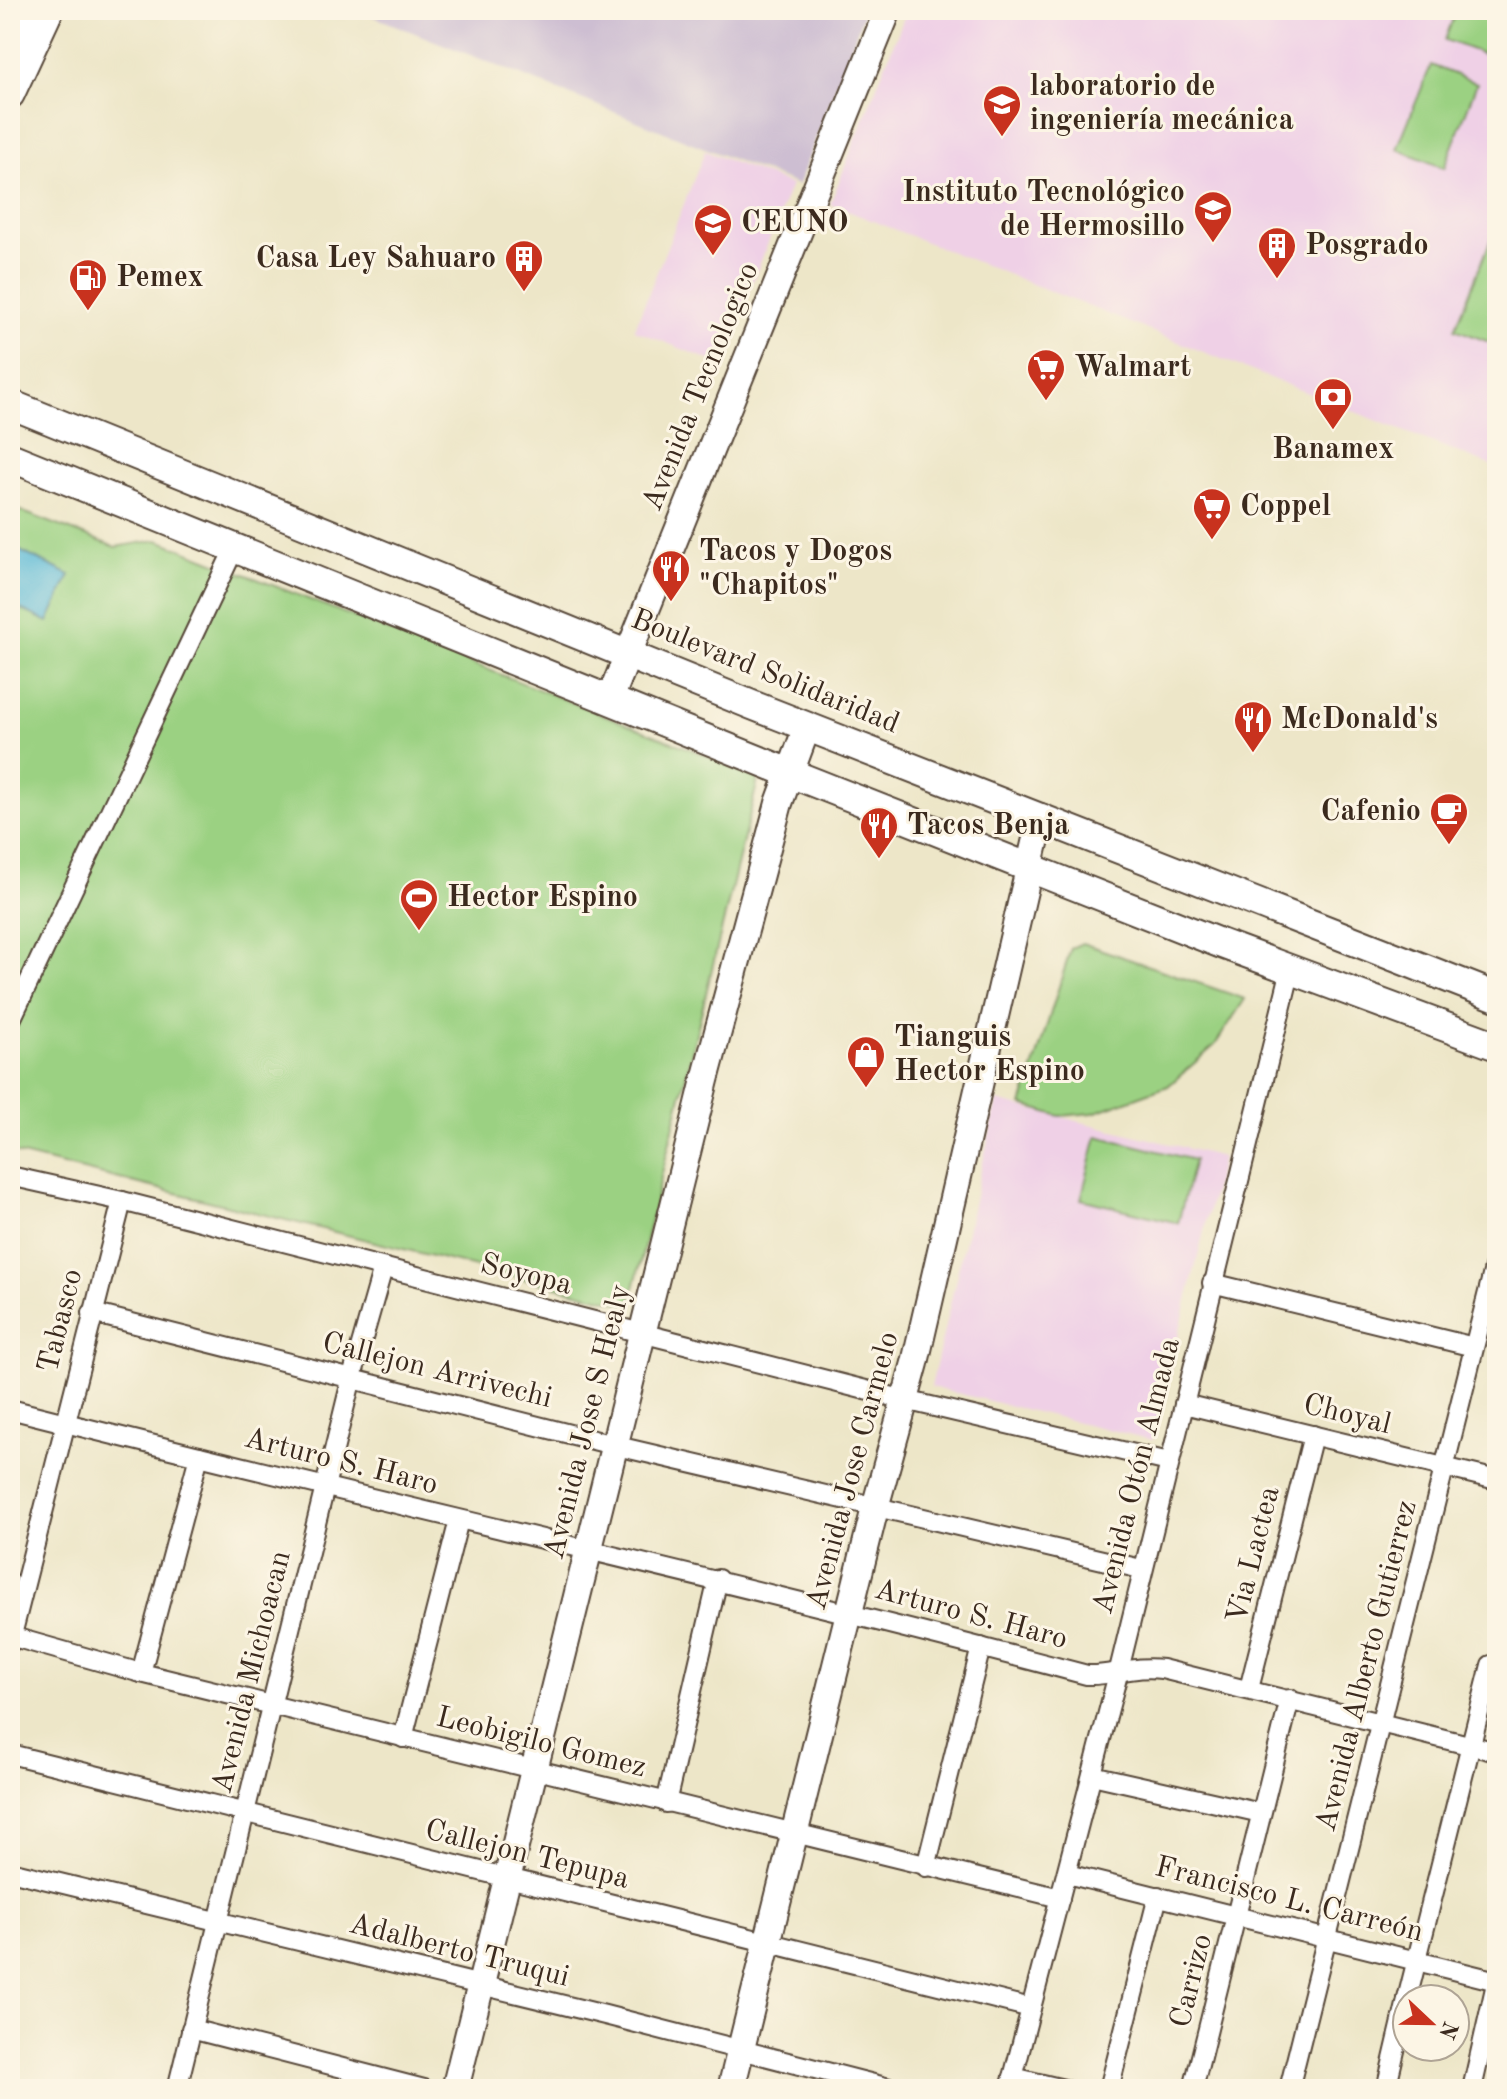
<svg xmlns="http://www.w3.org/2000/svg" width="1507" height="2099" font-family="'Old Standard TT',serif">
  <style>
    .built { fill: #efd0e6 }
    .industrial { fill: #cdbed2 }
    .green { fill: #9bd182; stroke: #6b7e50; stroke-width: 2 }
    .water { fill: #58b9d7; stroke: #4a727a; stroke-width: 2 }
    .lines { fill: none; stroke-linecap: round; stroke-linejoin: round }
    .street-casing { stroke: #564638; stroke-width: 22 }
    .secondary-casing { stroke: #564638; stroke-width: 30 }
    .primary-casing { stroke: #564638; stroke-width: 32 }
    .street { stroke: #fff; stroke-width: 18 }
    .secondary { stroke: #fff; stroke-width: 26 }
    .primary { stroke: #fff; stroke-width: 28 }
    .labels { text-anchor: middle; dominant-baseline: central; stroke-width: 6; stroke-linejoin: round; paint-order: stroke }
    .poi-label { font-size: 30px; font-weight: bold; fill: #3b2a1e; stroke: #fcf5e5; text-anchor: start }
    .street-label { font-size: 30px; fill: #3b2a1e; stroke: #fcf5e5 }
  </style>
  <rect width="100%" height="100%" fill="#fcf5e5"/>
  <filter id="ink" filterUnits="userSpaceOnUse"><feTurbulence type="fractalNoise" baseFrequency=".0125" numOctaves="2"/><feDisplacementMap in="SourceGraphic" scale="16" xChannelSelector="R" yChannelSelector="G"/><feConvolveMatrix kernelMatrix="1 2 1 2 8 2 1 2 1" color-interpolation-filters="sRGB"/></filter>
  <filter id="wash" filterUnits="userSpaceOnUse"><feTurbulence type="fractalNoise" baseFrequency=".006" numOctaves="4" result="noise"/><feDisplacementMap in="SourceGraphic" scale="32" xChannelSelector="R" yChannelSelector="G"/><feGaussianBlur stdDeviation="1.8" result="paint"/><feColorMatrix in="noise" values="0 0 0 0 0 0 0 0 0 0 0 0 0 0 0 0 0 1.4 0 .05"/><feComposite in="paint" operator="in"/></filter>
  <g filter="url(#wash)">
    <rect width="100%" height="100%" fill="#ede6c8"/>
    <g class="built">
      <path d="M 907,10 L 1497,10 L 1497,468 L 830,204 Z"/>
      <path d="M 705,151 L 791,185 L 720,364 L 634,330 Z"/>
      <path d="M 997,1101 L 1222,1157 L 1153,1440 L 931,1387 Z"/>
    </g>
    <path class="industrial" d="M 357,10 L 865,10 L 798,185 Z"/>
    <g class="green">
      <path d="M 1456,10 L 1497,10 L 1497,59 L 1445,40 Z"/>
      <path d="M 1431,65 L 1477,83 L 1444,168 L 1397,149 Z"/>
      <path d="M 1493,234 L 1497,235 L 1497,345 L 1455,329 Z"/>
      <path d="M 10,507 L 115,547 L 158,540 L 759,776 L 630,1305 L 10,1152 Z"/>
      <path d="M 1082,943 L 1245,999 L 1215,1045 L 1168,1086 L 1093,1113 L 1060,1116 L 1022,1105 L 1071,948 Z"/>
      <path d="M 1097,1136 L 1194,1160 L 1178,1223 L 1081,1199 Z"/>
    </g>
    <path class="water" d="M 10,546 L 70,575 L 48,622 L 10,604 Z"/>
  </g>
  <g filter="url(#ink)">
    <g class="lines">
      <g class="street-casing">
        <g id="street">
          <path d="M 10,1022 L 235,547"/>
          <path d="M 10,1176 L 122,1201 L 905,1400 L 1169,1462"/>
          <path d="M 1212,1283 L 1474,1347"/>
          <path d="M 92,1313 L 617,1446 L 1141,1569"/>
          <path d="M 1184,1404 L 1497,1480"/>
          <path d="M 10,1409 C 368,1500 729,1580 1087,1675 C 1114,1676 1135,1665 1162,1669 L 1497,1752"/>
          <path d="M 10,1636 L 141,1673 L 1060,1898"/>
          <path d="M 10,1643 L 122,1201"/>
          <path d="M 141,1673 L 199,1456"/>
          <path d="M 1249,1689 L 1313,1435"/>
          <path d="M 403,1738 L 459,1520"/>
          <path d="M 10,1754 L 1031,2008"/>
          <path d="M 1092,1775 L 1261,1813"/>
          <path d="M 666,1803 L 718,1579"/>
          <path d="M 926,1867 L 981,1647"/>
          <path d="M 10,1871 L 605,2015 L 893,2089"/>
          <path d="M 1067,1874 L 1497,1981"/>
          <path d="M 1407,1999 L 1491,1665"/>
          <path d="M 191,2029 L 424,2089"/>
          <path d="M 1013,2077 L 1064,2089"/>
          <path d="M 177,2089 L 352,1377 L 383,1268"/>
          <path d="M 1010,2089 L 1118,1674 L 1291,969"/>
          <path d="M 1109,2089 L 1158,1896"/>
          <path d="M 1193,2089 L 1290,1699"/>
          <path d="M 1289,2089 L 1497,1256"/>
          <path d="M 1386,2089 L 1407,2000"/>
          <path d="M 1472,2089 L 1497,1979"/>
        </g>
      </g>
      <g class="secondary-casing">
        <g id="secondary">
          <path d="M 610,699 L 888,10"/>
          <path d="M 455,2089 L 705,1080 L 779,803 L 807,727"/>
          <path d="M 731,2089 L 876,1504 L 915,1363 L 1041,817"/>
        </g>
      </g>
      <g class="primary-casing">
        <g id="primary">
          <path d="M 10,44 L 26,10"/>
          <path d="M 10,94 L 49,10"/>
          <path d="M 10,404 L 752,705 L 1497,997"/>
          <path d="M 10,457 L 790,773 L 1222,944 L 1497,1046"/>
        </g>
      </g>
      <use href="#street" class="street"/>
      <use href="#secondary" class="secondary"/>
      <use href="#primary" class="primary"/>
    </g>
  </g>
  <defs>
    <g id="school-pin" transform="scale(2)"><path d="M0 17L-7.5 6A9.5 9.5 0 1 1 7.5 6Z" fill="#c8321e" stroke="#fcf5e5"/><path d="M0-5L7-2L0 1L-7-2ZM-4 1L0 2.5L4 1V4Q0 6-4 4Z" fill="#fff"/></g>
    <g id="university-pin" transform="scale(2)"><path d="M0 17L-7.5 6A9.5 9.5 0 1 1 7.5 6Z" fill="#c8321e" stroke="#fcf5e5"/><path d="M0-5L7-2L0 1L-7-2ZM-4 1L0 2.5L4 1V4Q0 6-4 4Z" fill="#fff"/></g>
    <g id="building-pin" transform="scale(2)"><path d="M0 17L-7.5 6A9.5 9.5 0 1 1 7.5 6Z" fill="#c8321e" stroke="#fcf5e5"/><path d="M-4-6H4V6H1V3H-1V6H-4ZM-2.5-4.3h1.7v1.8h-1.7ZM.8-4.3h1.7v1.8H.8ZM-2.5-1h1.7V.8h-1.7ZM.8-1h1.7V.8H.8Z" fill="#fff"/></g>
    <g id="fuel-pin" transform="scale(2)"><path d="M0 17L-7.5 6A9.5 9.5 0 1 1 7.5 6Z" fill="#c8321e" stroke="#fcf5e5"/><path d="M-5.5-6h7V0h2V4h1.3V-2.5L3-4.5l.8-.8L6-3V5H2.5V1h-1V6h-7ZM-4.2-4.7v3.2H.2V-4.7Z" fill="#fff"/></g>
    <g id="supermarket-pin" transform="scale(2)"><path d="M0 17L-7.5 6A9.5 9.5 0 1 1 7.5 6Z" fill="#c8321e" stroke="#fcf5e5"/><path d="M-6-5.5h2.5l.6 2H6L4.5 2H-2.5L-4.4-4H-6ZM-1.5 3.2a1.3 1.3 0 1 0 .1 0ZM3 3.2a1.3 1.3 0 1 0 .1 0Z" fill="#fff"/></g>
    <g id="bank-pin" transform="scale(2)"><path d="M0 17L-7.5 6A9.5 9.5 0 1 1 7.5 6Z" fill="#c8321e" stroke="#fcf5e5"/><path d="M-6-4H6V4H-6ZM0-2.3a2.3 2.3 0 1 0 0 4.6a2.3 2.3 0 1 0 0-4.6Z" fill="#fff"/></g>
    <g id="restaurant-pin" transform="scale(2)"><path d="M0 17L-7.5 6A9.5 9.5 0 1 1 7.5 6Z" fill="#c8321e" stroke="#fcf5e5"/><path d="M-5-6h1v4h1v-4h1v4h1v-4h1v5L-1.5 .5V6h-2V.5L-5-1ZM5-6V6H3V1.5H1.5Q1.5-4 5-6Z" fill="#fff"/></g>
    <g id="cafe-pin" transform="scale(2)"><path d="M0 17L-7.5 6A9.5 9.5 0 1 1 7.5 6Z" fill="#c8321e" stroke="#fcf5e5"/><path d="M-5.5-4.5H6V0H3Q3 3.5 0 3.5H-2.5Q-5.5 3.5-5.5 0ZM3-3.2v2h1.7v-2ZM-6 4.5H4V6H-6Z" fill="#fff"/></g>
    <g id="stadium-pin" transform="scale(2)"><path d="M0 17L-7.5 6A9.5 9.5 0 1 1 7.5 6Z" fill="#c8321e" stroke="#fcf5e5"/><path d="M0-5a6.5 5 0 1 0 0 10a6.5 5 0 1 0 0-10ZM-3.5-1.8h7v3.6h-7Z" fill="#fff"/></g>
    <g id="shop-pin" transform="scale(2)"><path d="M0 17L-7.5 6A9.5 9.5 0 1 1 7.5 6Z" fill="#c8321e" stroke="#fcf5e5"/><path d="M-5-2.5h2.3a2.7 3.5 0 0 1 5.4 0H5L5.5 6h-11ZM-1.5-2.5h3a1.5 2.3 0 0 0-3 0Z" fill="#fff"/></g>
  </defs>
  <g fill-rule="evenodd">
    <use href="#school-pin" x="1002" y="104"/>
    <use href="#university-pin" x="1213" y="210"/>
    <use href="#university-pin" x="713" y="223"/>
    <use href="#building-pin" x="1277" y="246"/>
    <use href="#building-pin" x="524" y="259"/>
    <use href="#fuel-pin" x="88" y="278"/>
    <use href="#supermarket-pin" x="1046" y="368"/>
    <use href="#bank-pin" x="1333" y="397"/>
    <use href="#supermarket-pin" x="1212" y="507"/>
    <use href="#restaurant-pin" x="671" y="569"/>
    <use href="#restaurant-pin" x="1253" y="720"/>
    <use href="#cafe-pin" x="1449" y="812"/>
    <use href="#restaurant-pin" x="879" y="826"/>
    <use href="#stadium-pin" x="419" y="898"/>
    <use href="#shop-pin" x="866" y="1055"/>
  </g>
  <g class="labels">
    <g class="poi-label">
      <text x="1030" y="87">laboratorio de<tspan x="1030" dy="34">ingeniería mecánica</tspan></text>
      <text x="1185" y="193" text-anchor="end">Instituto Tecnológico<tspan x="1185" dy="34">de Hermosillo</tspan></text>
      <text x="741" y="223">CEUNO</text>
      <text x="1305" y="246">Posgrado</text>
      <text x="496" y="259" text-anchor="end">Casa Ley Sahuaro</text>
      <text x="116" y="278">Pemex</text>
      <text x="1074" y="368">Walmart</text>
      <text x="1333" y="450" text-anchor="middle">Banamex</text>
      <text x="1240" y="507">Coppel</text>
      <text x="699" y="552">Tacos y Dogos<tspan x="699" dy="34">"Chapitos"</tspan></text>
      <text x="1281" y="720">McDonald's</text>
      <text x="1421" y="812" text-anchor="end">Cafenio</text>
      <text x="907" y="826">Tacos Benja</text>
      <text x="447" y="898">Hector Espino</text>
      <text x="894" y="1038">Tianguis<tspan x="894" dy="34">Hector Espino</tspan></text>
    </g>
    <g class="street-label">
      <text transform="translate(701 387) rotate(-68)">Avenida Tecnologico</text>
      <text transform="translate(765 672) rotate(22)">Boulevard Solidaridad</text>
      <text transform="translate(526 1275) rotate(14)">Soyopa</text>
      <text transform="translate(61 1321) rotate(-76)">Tabasco</text>
      <text transform="translate(437 1371) rotate(14)">Callejon Arrivechi</text>
      <text transform="translate(1347 1415) rotate(14)">Choyal</text>
      <text transform="translate(588 1422) rotate(-76)">Avenida Jose S Healy</text>
      <text transform="translate(341 1462) rotate(14)">Arturo S. Haro</text>
      <text transform="translate(853 1471) rotate(-75)">Avenida Jose Carmelo</text>
      <text transform="translate(1137 1476) rotate(-76)">Avenida Otón Almada</text>
      <text transform="translate(1254 1555) rotate(-76)">Via Lactea</text>
      <text transform="translate(971 1615) rotate(15)">Arturo S. Haro</text>
      <text transform="translate(1367 1666) rotate(-76)">Avenida Alberto Gutierrez</text>
      <text transform="translate(252 1672) rotate(-76)">Avenida Michoacan</text>
      <text transform="translate(541 1743) rotate(14)">Leobigilo Gomez</text>
      <text transform="translate(527 1855) rotate(14)">Callejon Tepupa</text>
      <text transform="translate(1289 1900) rotate(14)">Francisco L. Carreón</text>
      <text transform="translate(459 1951) rotate(14)">Adalberto Truqui</text>
      <text transform="translate(1192 1981) rotate(-76)">Carrizo</text>
    </g>
  </g>
  <rect width="1507" height="2099" fill="none" stroke="#fcf5e5" stroke-width="40"/>
  <g transform="translate(1431 2023) rotate(112)"><circle r="38" fill="#fcf5e5" stroke="#afa495" stroke-width="2"/>
  <path d="M0-6L14 30L0 20L-14 30Z" fill="#c8321e"/>
  <text y="-12" font-size="22" font-weight="bold" text-anchor="middle" fill="#3b2a1e">N</text>
  </g>
</svg>
